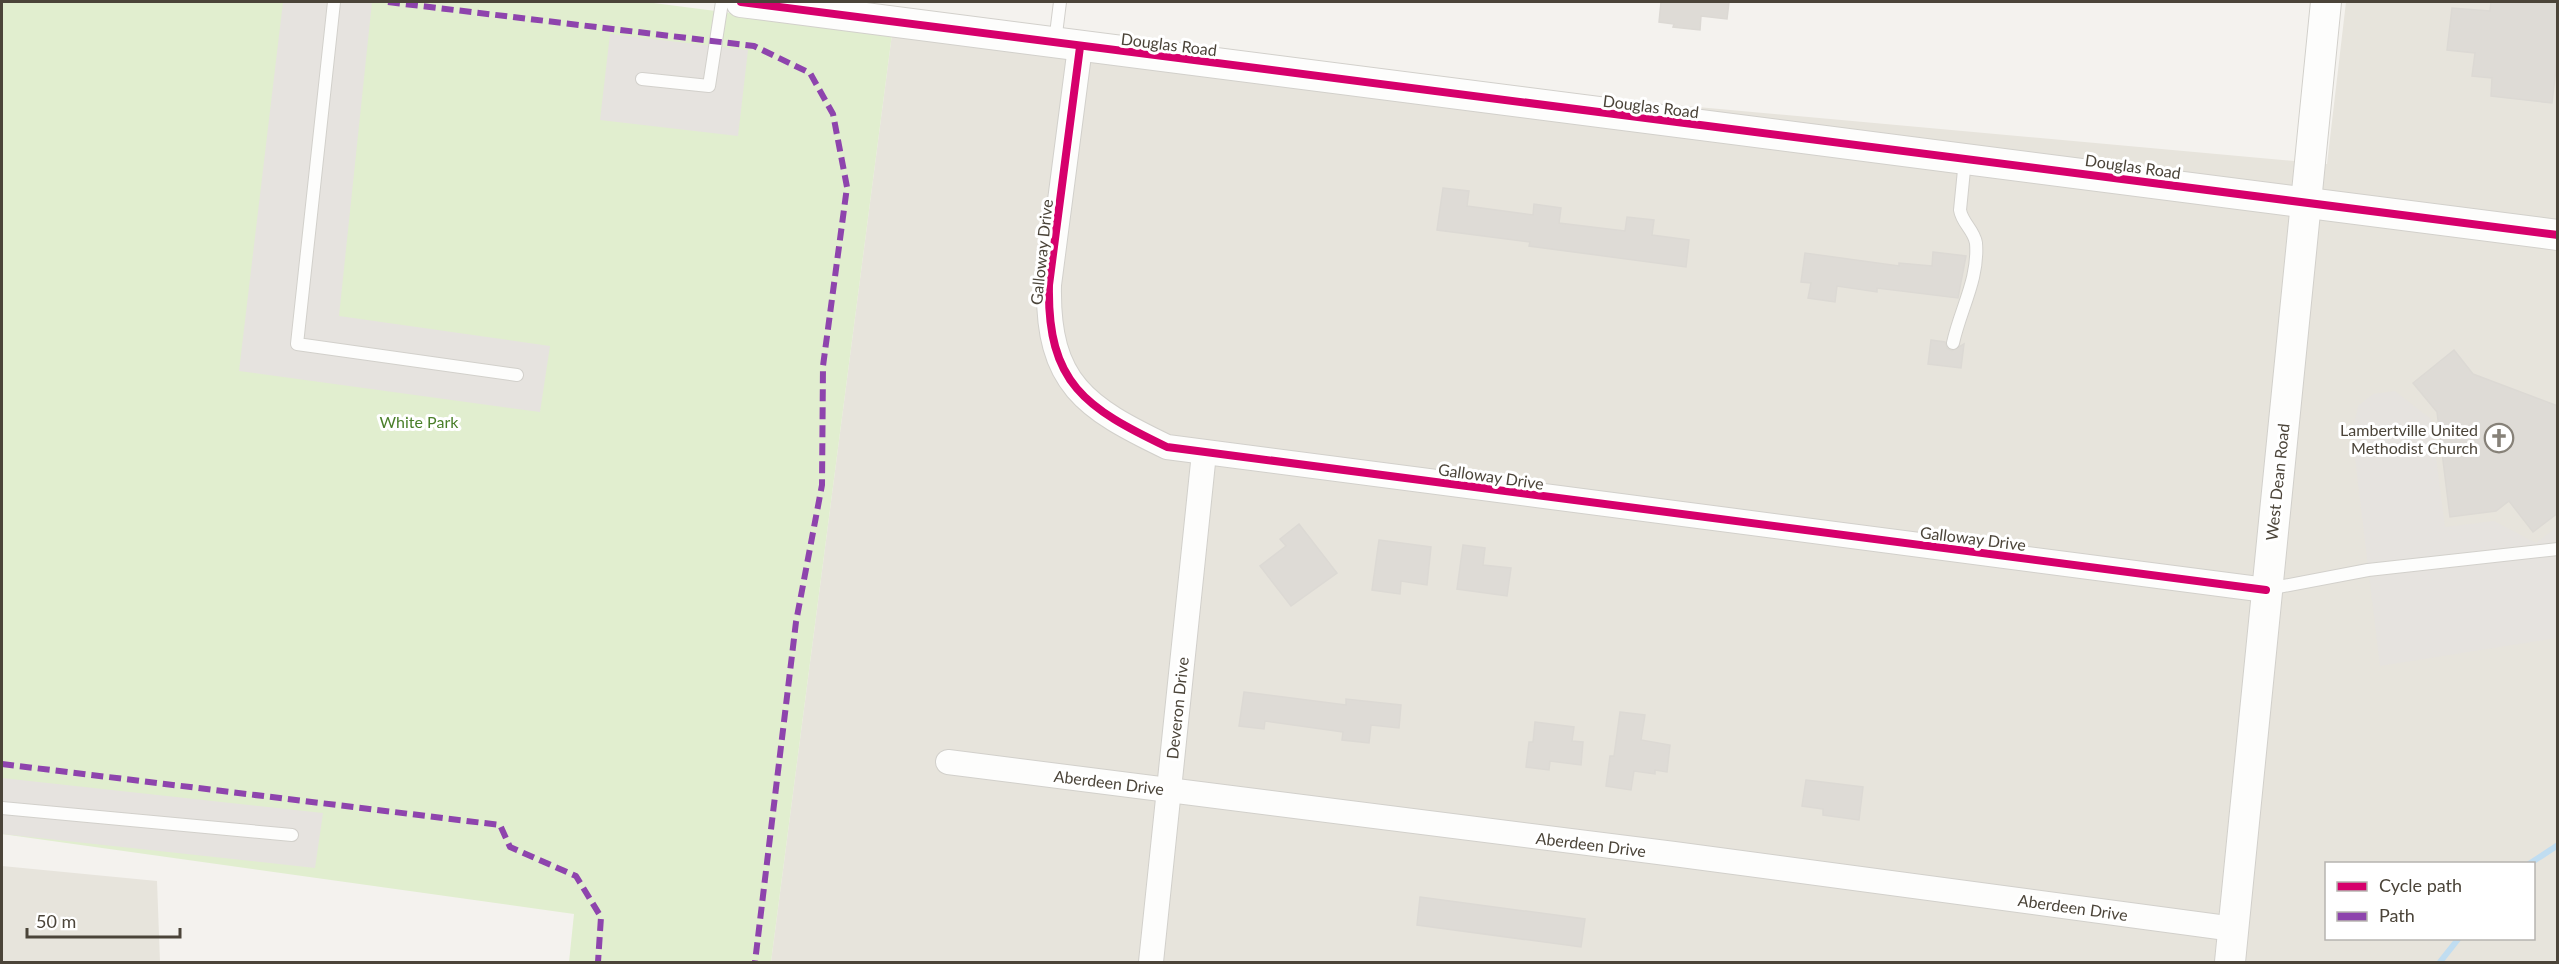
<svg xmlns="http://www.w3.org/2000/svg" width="2559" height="964" font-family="Lato,sans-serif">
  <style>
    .residential { fill: #e7e4dc; fill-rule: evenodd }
    .green { fill: #e1eecf }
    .parking { fill: #e6e3df }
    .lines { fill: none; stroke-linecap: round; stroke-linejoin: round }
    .stream { stroke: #c0ddf1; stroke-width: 6 }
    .building { fill: #dedbd6; stroke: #dcd9d4; stroke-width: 1.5 }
    .service-casing { stroke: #d2d0cb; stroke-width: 14 }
    .minor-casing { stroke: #d2d0cb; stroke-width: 26 }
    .tertiary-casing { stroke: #d2d0cb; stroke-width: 32 }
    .service { stroke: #fdfdfc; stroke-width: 12 }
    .minor { stroke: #fdfdfc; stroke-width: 24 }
    .tertiary { stroke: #fdfdfc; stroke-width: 30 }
    .quiet { stroke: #8e44ad; stroke-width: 6; stroke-dasharray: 12 6; stroke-linecap: butt }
    .cycleway-casing { stroke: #fff; stroke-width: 11 }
    .cycleway { stroke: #d6006c; stroke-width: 8 }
    .labels { text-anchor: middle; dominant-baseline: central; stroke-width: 6; stroke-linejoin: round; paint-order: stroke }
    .street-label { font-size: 16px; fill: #4b4439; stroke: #fff }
    .park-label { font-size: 16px; fill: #4a7f2a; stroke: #fff }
    .poi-label { font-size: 16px; fill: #4b4439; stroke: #fff; text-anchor: end }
  </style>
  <rect width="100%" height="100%" fill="#f4f2ee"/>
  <g class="residential">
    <path d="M 2346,2 L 2557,2 L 2557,962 L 771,962 L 892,34 L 2327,164 ZM 2326,864 L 2534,864 L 2534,938 L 2326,938 Z"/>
    <path d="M 2,866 L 157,881 L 160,962 L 2,962 Z"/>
  </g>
  <path class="green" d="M 2,2 L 646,2 L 892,34 L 771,962 L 569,962 L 574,914 L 2,834 Z"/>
  <g class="parking">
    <path d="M 283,2 L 372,2 L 339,316 L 550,346 L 540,412 L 239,371 Z"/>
    <path d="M 610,34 L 748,50 L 738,136 L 600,120 Z"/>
    <path d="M 2395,391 L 2431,419 L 2445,527 L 2494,521 L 2536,543 L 2557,527 L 2557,638 L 2380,666 L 2352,433 L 2358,406 L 2373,394 Z"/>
    <path d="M 2,778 L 323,813 L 315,868 L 2,834 Z"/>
  </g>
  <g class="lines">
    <g class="stream">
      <path d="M 2529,864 L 2558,845"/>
      <path d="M 2440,962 L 2459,938"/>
    </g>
  </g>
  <g class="building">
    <path d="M 1661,2 L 1729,2 L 1727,19 L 1701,16 L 1700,30 L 1673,27 L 1674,24 L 1659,22 Z"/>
    <path d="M 2491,2 L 2558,3 L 2558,52 L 2552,103 L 2491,96 L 2492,78 L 2472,76 L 2475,53 L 2447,50 L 2452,8 L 2490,11 Z"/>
    <path d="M 1443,188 L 1469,191 L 1467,206 L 1533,215 L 1534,204 L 1561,208 L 1559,223 L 1625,231 L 1627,217 L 1654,220 L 1652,235 L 1689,240 L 1686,267 L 1529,246 L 1530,242 L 1437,230 Z"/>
    <path d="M 1933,252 L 1966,256 L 1958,298 L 1877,288 L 1877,292 L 1837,286 L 1835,302 L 1808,298 L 1811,283 L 1801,282 L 1805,253 L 1899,266 L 1899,263 L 1932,266 Z"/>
    <path d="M 1931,340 L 1945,342 L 1947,348 L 1952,351 L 1964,344 L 1961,368 L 1928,364 Z"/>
    <path d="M 2454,350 L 2473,374 L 2558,406 L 2558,513 L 2533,532 L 2509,501 L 2496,511 L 2450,517 L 2437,412 L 2413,383 Z"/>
    <path d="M 1299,524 L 1337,573 L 1291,606 L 1260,566 L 1286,546 L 1280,539 Z"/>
    <path d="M 1379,540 L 1431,547 L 1427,585 L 1401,581 L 1400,594 L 1372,590 Z"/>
    <path d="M 1463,545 L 1485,548 L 1483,565 L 1511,568 L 1507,596 L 1457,589 Z"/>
    <path d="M 1244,692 L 1346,705 L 1346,699 L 1401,705 L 1399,728 L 1371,725 L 1369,743 L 1342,740 L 1343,732 L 1265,721 L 1264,729 L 1239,726 Z"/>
    <path d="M 1620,712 L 1645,715 L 1641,740 L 1670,745 L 1667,772 L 1655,770 L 1655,774 L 1634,771 L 1631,790 L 1606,786 L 1610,756 L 1614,756 Z"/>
    <path d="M 1535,722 L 1574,727 L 1572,741 L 1583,742 L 1581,765 L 1550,761 L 1549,770 L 1526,767 L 1529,742 L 1533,742 Z"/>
    <path d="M 1806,780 L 1863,787 L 1859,820 L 1823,815 L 1823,809 L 1802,806 Z"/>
    <path d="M 1420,897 L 1585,919 L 1581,947 L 1417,925 Z"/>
  </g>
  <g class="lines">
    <g class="service-casing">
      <g id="service">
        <path d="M 334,2 L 297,344 L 517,375"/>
        <path d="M 1055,42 L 1060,2"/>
        <path d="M 642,79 L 709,86 L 722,2"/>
        <path d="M 1953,343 C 1960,310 1979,279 1976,243 C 1974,230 1962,223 1960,210 L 1965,160"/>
        <path d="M 2268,589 L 2368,570 L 2558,549"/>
        <path d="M 2,808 L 292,835"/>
      </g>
    </g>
    <g class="minor-casing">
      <g id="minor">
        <path d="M 1080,47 L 1049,285 C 1047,384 1086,408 1167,447 L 2266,590"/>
        <path d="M 948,762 L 1674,854 L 2234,929"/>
        <path d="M 1151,962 L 1204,453"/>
      </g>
    </g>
    <g class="tertiary-casing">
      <g id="tertiary">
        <path d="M 741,2 L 2558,235"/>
        <path d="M 2230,962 L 2326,2"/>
      </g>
    </g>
    <use href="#service" class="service"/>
    <use href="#minor" class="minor"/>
    <use href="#tertiary" class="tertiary"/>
    <g class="quiet">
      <path d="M 388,2 L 754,46 L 810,73 L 833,114 L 847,187 L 823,366 L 822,485 L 796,622 L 755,962"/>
      <path d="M 2,764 L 500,825 L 510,847 L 576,876 L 601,917 L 598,962"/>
    </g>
    <g class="cycleway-casing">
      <g id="cycleway">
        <path d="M 741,2 L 2558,235"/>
        <path d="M 1080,47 L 1049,285 C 1047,384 1086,408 1167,447 L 2266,590"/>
      </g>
    </g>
    <use href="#cycleway" class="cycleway"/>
  </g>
  <defs>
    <g id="church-ring" transform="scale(1.5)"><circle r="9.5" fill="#fff" stroke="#868178" stroke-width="1.5"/><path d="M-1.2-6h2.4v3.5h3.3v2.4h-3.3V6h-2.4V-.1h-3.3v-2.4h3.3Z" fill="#868178"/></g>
  </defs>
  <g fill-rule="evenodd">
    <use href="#church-ring" x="2499" y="438"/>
  </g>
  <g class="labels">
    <g class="street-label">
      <text transform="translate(1169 44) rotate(7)">Douglas Road</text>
      <text transform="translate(1651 106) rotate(7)">Douglas Road</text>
      <text transform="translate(2133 166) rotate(8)">Douglas Road</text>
      <text transform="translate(1041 252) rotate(-84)">Galloway Drive</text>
      <text transform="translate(1491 476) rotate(8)">Galloway Drive</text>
      <text transform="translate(2277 482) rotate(-84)">West Dean Road</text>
      <text transform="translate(1973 538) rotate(7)">Galloway Drive</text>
      <text transform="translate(1177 708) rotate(-84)">Deveron Drive</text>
      <text transform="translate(1109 782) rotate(7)">Aberdeen Drive</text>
      <text transform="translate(1591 844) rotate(7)">Aberdeen Drive</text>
      <text transform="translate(2073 907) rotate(8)">Aberdeen Drive</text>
    </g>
    <g class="park-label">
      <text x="419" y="421">White Park</text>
    </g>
    <g class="poi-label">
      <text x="2478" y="429">Lambertville United<tspan x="2478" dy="18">Methodist Church</tspan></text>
    </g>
  </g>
  <rect width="2559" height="964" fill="none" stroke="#4b4439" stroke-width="6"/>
  <rect x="2325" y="862" width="210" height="78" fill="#ffffff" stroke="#b7b4b0" stroke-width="1.5"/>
  <rect x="2337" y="882" width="30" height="9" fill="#d6006c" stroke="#b7b4b0" stroke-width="1.5"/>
  <text x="2379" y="892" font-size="18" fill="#4b4439">Cycle path</text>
  <rect x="2337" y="912" width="30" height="9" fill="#8e44ad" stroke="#b7b4b0" stroke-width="1.5"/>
  <text x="2379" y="922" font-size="18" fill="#4b4439">Path</text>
  <path d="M27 928v9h153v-9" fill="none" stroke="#4b4439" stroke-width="3"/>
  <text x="36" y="928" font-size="18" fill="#4b4439" stroke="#ffffff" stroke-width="4.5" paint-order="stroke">50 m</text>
</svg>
